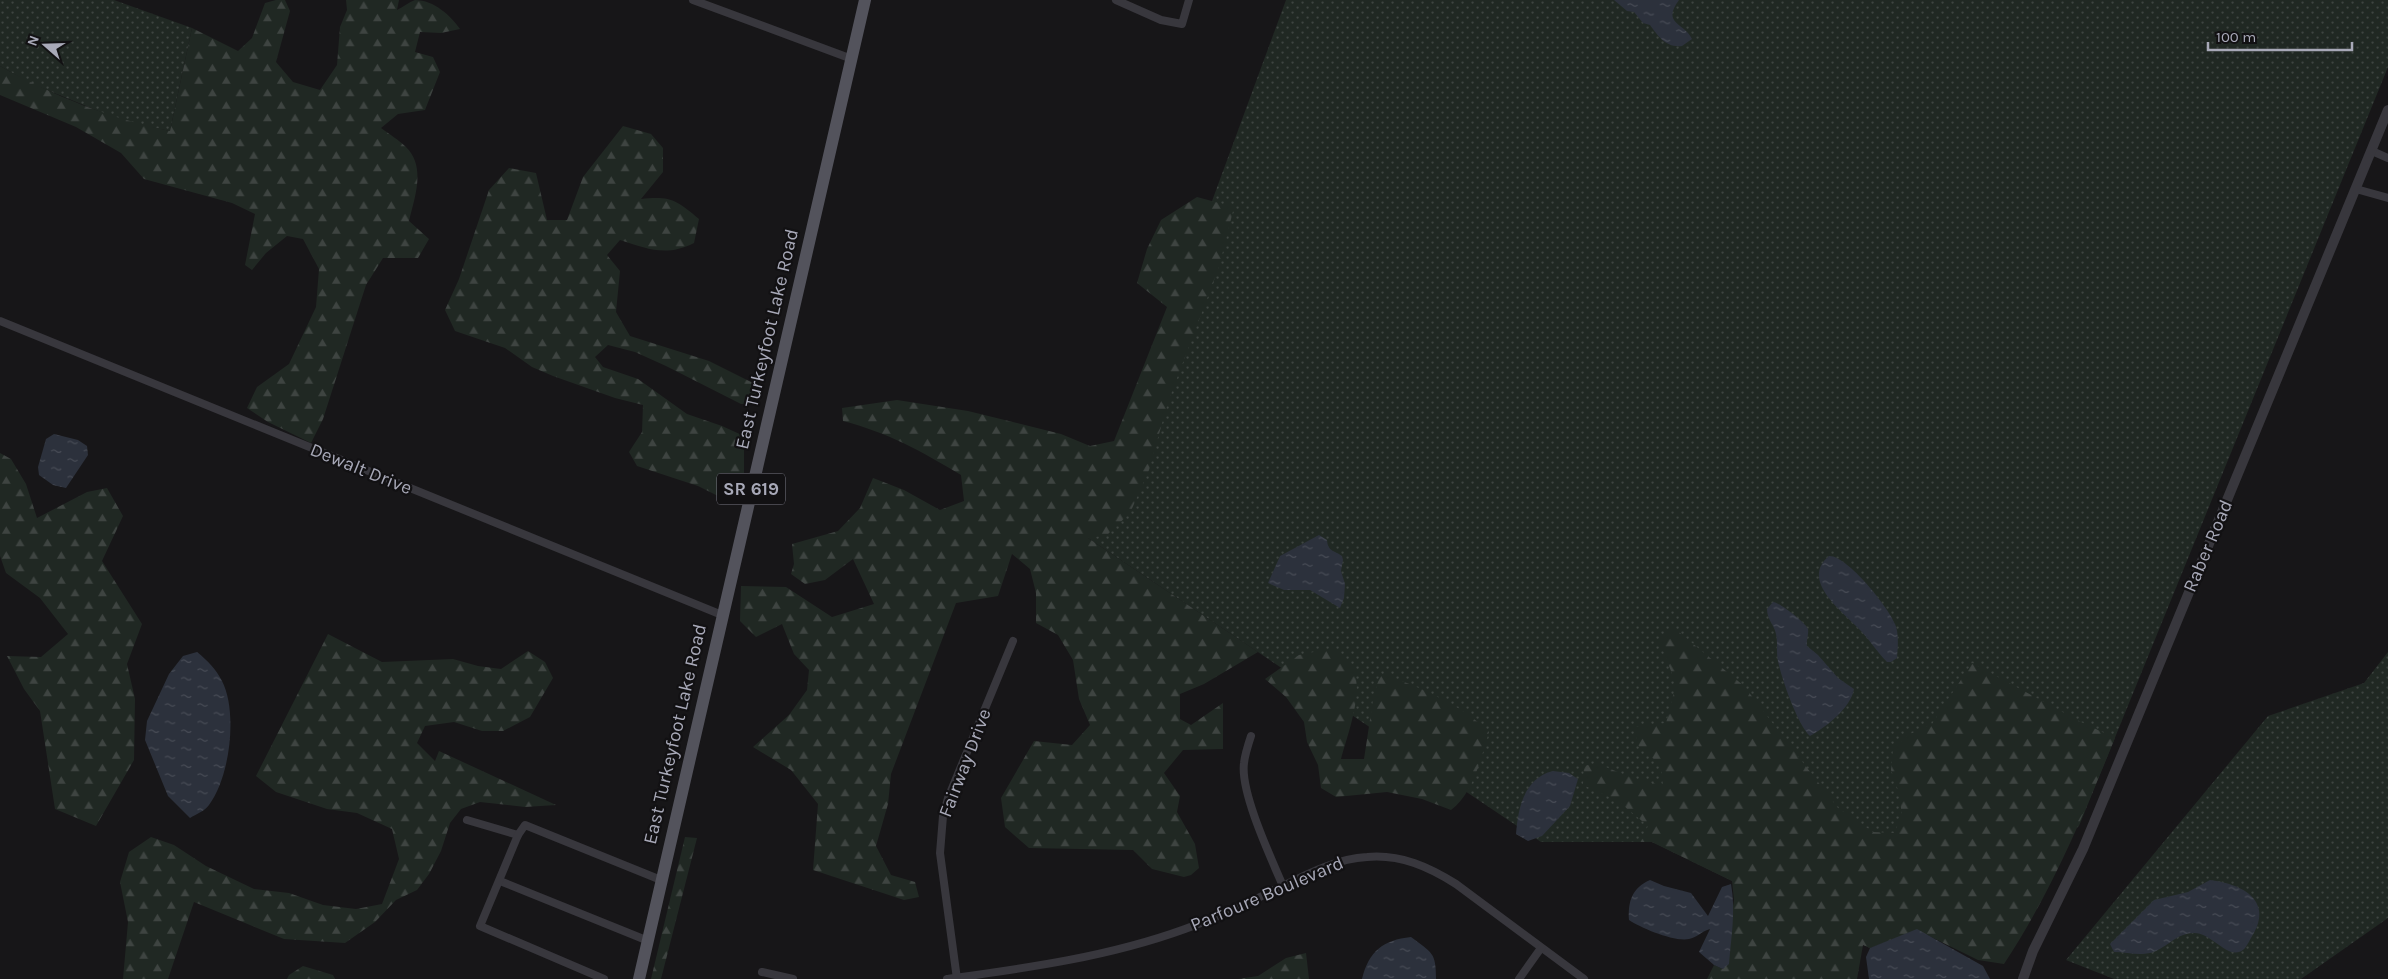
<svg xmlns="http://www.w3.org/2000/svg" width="2388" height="979" font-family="Karla,sans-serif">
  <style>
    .grass { fill: url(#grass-dots) }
    .forest { fill: url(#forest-firs) }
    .water { fill: url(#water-ripples) }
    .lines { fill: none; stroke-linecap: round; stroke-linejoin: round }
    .minor { stroke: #38373d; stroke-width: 8 }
    .tertiary { stroke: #38373d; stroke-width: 10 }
    .primary { stroke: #53535c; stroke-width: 12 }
    .labels { text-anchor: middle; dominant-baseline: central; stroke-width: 4.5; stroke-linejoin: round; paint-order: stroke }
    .shield { fill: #121113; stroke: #7b7b86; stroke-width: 1 }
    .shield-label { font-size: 18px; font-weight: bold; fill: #a8a9b8 }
    .street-label { font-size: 19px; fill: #a8a9b8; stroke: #121113 }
  </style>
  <defs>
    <pattern id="grass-dots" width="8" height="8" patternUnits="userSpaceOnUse" patternTransform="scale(1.25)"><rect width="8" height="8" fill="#202823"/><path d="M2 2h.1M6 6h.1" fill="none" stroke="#3e4441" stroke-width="1.8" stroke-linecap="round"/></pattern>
    <pattern id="forest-firs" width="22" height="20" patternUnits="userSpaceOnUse" patternTransform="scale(1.25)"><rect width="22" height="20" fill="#202823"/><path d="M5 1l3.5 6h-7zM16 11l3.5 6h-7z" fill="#3e4441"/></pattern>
    <pattern id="water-ripples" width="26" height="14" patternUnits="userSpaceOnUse" patternTransform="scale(1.25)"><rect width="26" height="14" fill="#2c313c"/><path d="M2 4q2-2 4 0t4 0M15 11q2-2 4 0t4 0" fill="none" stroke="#484c56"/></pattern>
  </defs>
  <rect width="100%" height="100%" fill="#171618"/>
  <g class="grass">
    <path d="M 0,0 L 114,0 L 192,28 L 170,131 L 125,122 L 30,83 L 0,66 Z"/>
    <path d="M 1286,0 L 2388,0 L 2388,67 L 2079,826 L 1992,899 L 1870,948 L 1652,842 L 1541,842 L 1088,538 Z"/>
    <path d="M 2388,652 L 2388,918 L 2301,979 L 2114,979 L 2066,960 L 2268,716 L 2364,683 Z"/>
  </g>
  <g class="forest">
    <path d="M 276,0 L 285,0 L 290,11 L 276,62 L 293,82 L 320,90 L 337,65 L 340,27 L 347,10 L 346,0 L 399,0 L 397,10 C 403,7 409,2 415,0 C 434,0 451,16 460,29 L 441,33 L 420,32 L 415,52 L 433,57 L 440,72 L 425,110 L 398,114 L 381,128 C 389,134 399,140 406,147 C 426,167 415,196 409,221 L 429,239 L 418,258 L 383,258 L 366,285 L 323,419 L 311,443 L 268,422 L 247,408 L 257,387 L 289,364 L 316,307 L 319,269 L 303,239 L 287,236 L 266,253 L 252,270 L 245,265 L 255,214 L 232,203 L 144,179 L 121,153 L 76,127 L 0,95 L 0,66 C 52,95 111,119 170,131 L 192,28 L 238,51 L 252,38 L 265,3 Z"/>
    <path d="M 623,126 L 651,134 L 663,148 L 663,172 L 641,199 C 671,196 676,200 699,219 L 694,243 C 666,257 648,249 620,240 L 607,255 L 620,271 L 616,312 L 630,336 L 709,361 L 759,386 L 753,404 L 741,404 L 666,366 L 635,352 L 608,345 L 595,357 L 603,367 L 638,379 L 687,414 L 722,426 L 744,436 L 744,473 L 734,504 L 698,486 L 637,466 L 629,452 L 642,432 L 643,405 L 615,398 L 553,376 L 532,367 L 505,348 L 455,331 L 445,310 L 459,279 L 489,190 L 509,168 L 536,173 L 547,220 L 567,220 L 583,177 Z"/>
    <path d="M 1197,197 L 1234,207 L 1219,267 L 1168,402 L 1149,470 L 1130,513 L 1107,535 L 1088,538 L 1258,652 L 1204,684 L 1180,694 L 1180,719 L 1191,725 L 1223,703 L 1223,749 L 1183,750 L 1164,773 L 1180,796 L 1177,812 L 1195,844 L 1199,868 L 1191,875 L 1184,877 L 1152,869 L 1133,850 L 1029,848 L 1005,827 L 1001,798 L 1034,741 L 1072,745 L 1090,725 L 1079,699 L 1073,660 L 1058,635 L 1036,623 L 1036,593 L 1030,569 L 1012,554 L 998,596 L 956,603 L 891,774 L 888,804 L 876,846 L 891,875 L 915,882 L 919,897 L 904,900 L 813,870 L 818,804 L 791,770 L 753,747 L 789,715 L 807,690 L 809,670 L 794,654 L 782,624 L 756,637 L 740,621 L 741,586 L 786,587 L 832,617 L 874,604 L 853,559 L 825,580 L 805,584 L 791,574 L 794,564 L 792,544 L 838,531 L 860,508 L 873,478 L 904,490 L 940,510 L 964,501 L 961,475 C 921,451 889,433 843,421 L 842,408 L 897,400 L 968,411 L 1061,434 L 1090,446 L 1114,441 L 1167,307 L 1137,283 L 1147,249 L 1161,220 Z"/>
    <path d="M 0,453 L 11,459 L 26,484 L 37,518 L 87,492 L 107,488 L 123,516 L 102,561 L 142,624 L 127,664 L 135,699 L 134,760 L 96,826 L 55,809 L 40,711 L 24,689 L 7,656 L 41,657 L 68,634 L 40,598 L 6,573 L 0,556 Z"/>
    <path d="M 1674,628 L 1744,686 L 1838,808 L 1873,832 L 1894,833 L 1902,816 L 1899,793 L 1891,770 L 1893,749 L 1908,735 L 1932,724 L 1972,663 L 2081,722 L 2115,738 C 2083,816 2051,893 2004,964 L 1978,960 L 1917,930 L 1870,948 L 1863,945 L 1857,979 L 1707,979 L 1714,965 L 1723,969 L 1734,900 L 1732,881 L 1652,842 L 1640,842 L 1648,826 L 1618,801 L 1583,785 L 1584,766 L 1596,763 L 1630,777 L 1663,786 L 1661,765 L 1639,747 L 1633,727 L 1666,723 L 1676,684 L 1659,640 Z"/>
    <path d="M 328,634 L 382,662 L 453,659 L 478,666 L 501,669 L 528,651 L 545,662 L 553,678 L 530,717 L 503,731 L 482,731 L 454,722 L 425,726 L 417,743 L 435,761 L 439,751 L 556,805 L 525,807 L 480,802 L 461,809 L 450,823 L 441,851 L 429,874 L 417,890 L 396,900 L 375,922 L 345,943 L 284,939 L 194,902 L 168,979 L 123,979 L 128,922 L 120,882 L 129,852 L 151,837 L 174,845 L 206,866 L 254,889 L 289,893 L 323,905 L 356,909 L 382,904 L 399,859 L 392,829 L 357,813 L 327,809 L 276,792 L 256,776 Z"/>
    <path d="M 1333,648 C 1338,653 1346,658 1350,664 C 1367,685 1347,736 1341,759 L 1364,759 L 1373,700 L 1380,673 C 1417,686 1461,704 1489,732 C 1481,758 1473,794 1451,810 L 1422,799 L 1387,792 L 1336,797 L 1321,788 L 1318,765 L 1307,742 L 1304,722 L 1286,697 L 1265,679 L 1299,655 Z"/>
    <path d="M 685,837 L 697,838 L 661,979 L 651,979 Z"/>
    <path d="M 1306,953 L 1309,979 L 1238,979 L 1258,976 L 1286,958 Z"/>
    <path d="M 303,966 L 333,975 L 335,979 L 287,979 L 289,975 Z"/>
  </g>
  <g class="water">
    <path d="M 1614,0 L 1679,0 C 1661,24 1685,23 1692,39 L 1682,46 C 1666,48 1658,36 1650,25 L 1643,23 L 1634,12 L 1627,11 Z"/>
    <path d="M 54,434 L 78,440 L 87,446 L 88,455 L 66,488 L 53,485 L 39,475 L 38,467 L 46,439 Z"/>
    <path d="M 1319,535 L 1327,540 C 1328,552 1334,550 1342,556 L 1343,560 L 1341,571 L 1345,584 L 1344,598 L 1340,608 L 1310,590 L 1284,590 L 1268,583 L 1280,556 Z"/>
    <path d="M 1829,556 C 1847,555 1889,608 1895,624 C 1899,633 1898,647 1897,658 L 1891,662 L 1887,662 C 1876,651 1868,637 1857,627 C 1841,610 1800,580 1829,556 Z"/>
    <path d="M 1773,602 C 1779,602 1806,623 1808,629 C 1809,634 1806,641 1807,646 L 1818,655 L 1838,678 L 1854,689 C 1851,708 1826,727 1810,736 C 1798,726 1781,677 1778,661 C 1776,652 1778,643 1776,634 C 1774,624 1767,620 1767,609 Z"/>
    <path d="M 197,652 C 208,661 216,669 222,681 C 238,712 230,777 209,805 C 205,811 196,814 190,818 L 168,796 L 145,740 L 147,721 L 169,674 L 183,656 Z"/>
    <path d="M 1553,771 L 1569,773 L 1578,779 L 1570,806 L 1542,836 L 1528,841 L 1516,834 C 1518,808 1524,778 1553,771 Z"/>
    <path d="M 1650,880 L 1664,886 L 1691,893 L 1708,916 L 1722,887 L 1731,884 C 1736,911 1731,938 1729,964 L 1723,969 L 1714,965 L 1699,952 L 1710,929 C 1702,931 1696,938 1689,939 C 1674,942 1641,928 1629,920 C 1628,901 1632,888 1650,880 Z"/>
    <path d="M 2210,880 C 2244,884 2275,902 2251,938 C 2248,943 2245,951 2239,952 C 2225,956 2211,933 2194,933 C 2178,933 2169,945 2156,951 C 2143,957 2128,952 2114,952 L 2110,944 L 2154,900 L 2188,892 Z"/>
    <path d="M 1917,929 L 1983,966 L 1990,979 L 1869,979 L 1866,957 L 1870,948 Z"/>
    <path d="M 1411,937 C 1432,953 1436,952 1436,979 L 1362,979 C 1369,951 1383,940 1411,937 Z"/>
  </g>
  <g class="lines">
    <g class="minor">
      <path d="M 693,0 L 852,59"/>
      <path d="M 1116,0 L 1161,20 L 1182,24 L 1189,0"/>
      <path d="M 2372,151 L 2388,158"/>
      <path d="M 2356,189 L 2388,198"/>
      <path d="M 0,321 L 722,615"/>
      <path d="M 1251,736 C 1248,745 1245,754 1244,763 C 1240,792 1271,858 1283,886"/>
      <path d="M 467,820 L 518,835"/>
      <path d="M 500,881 L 646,940"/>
      <path d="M 762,972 L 793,979"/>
      <path d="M 604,979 L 480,926 L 518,835 L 525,825 L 661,880"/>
      <path d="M 947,979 C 1027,968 1108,957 1185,929 C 1213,919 1241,907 1268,893 C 1300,878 1332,859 1367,857 C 1401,854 1429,867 1456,884 L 1584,979"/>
      <path d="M 957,979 L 940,853 L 943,816 L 948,798 L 1013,641"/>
      <path d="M 1519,979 L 1541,948"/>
    </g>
    <path class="tertiary" d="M 2023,979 L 2033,951 L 2083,849 L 2388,110"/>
    <path class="primary" d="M 639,979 L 865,0"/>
  </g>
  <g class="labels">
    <rect class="shield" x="717" y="473.5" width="68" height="31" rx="4"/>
    <g class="shield-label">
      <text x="751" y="489">SR 619</text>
    </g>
    <g class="street-label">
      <text transform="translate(767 339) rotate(-77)">East Turkeyfoot Lake Road</text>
      <text transform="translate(361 469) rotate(22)">Dewalt Drive</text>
      <text transform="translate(2208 546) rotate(-67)">Raber Road</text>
      <text transform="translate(675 734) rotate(-77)">East Turkeyfoot Lake Road</text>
      <text transform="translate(965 763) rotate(-69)">Fairway Drive</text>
      <text transform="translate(1267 894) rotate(-23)">Parfoure Boulevard</text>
    </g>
  </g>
  <g transform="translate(45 45) rotate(290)" stroke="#121113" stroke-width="4" paint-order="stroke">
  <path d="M0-4L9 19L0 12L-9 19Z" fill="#a8a9b8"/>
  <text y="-8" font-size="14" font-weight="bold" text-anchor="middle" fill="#a8a9b8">N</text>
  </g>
  <path d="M2208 42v8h144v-8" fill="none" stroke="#a8a9b8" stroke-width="2.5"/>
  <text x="2216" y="42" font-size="15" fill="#a8a9b8" stroke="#121113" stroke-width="4" paint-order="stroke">100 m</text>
</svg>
